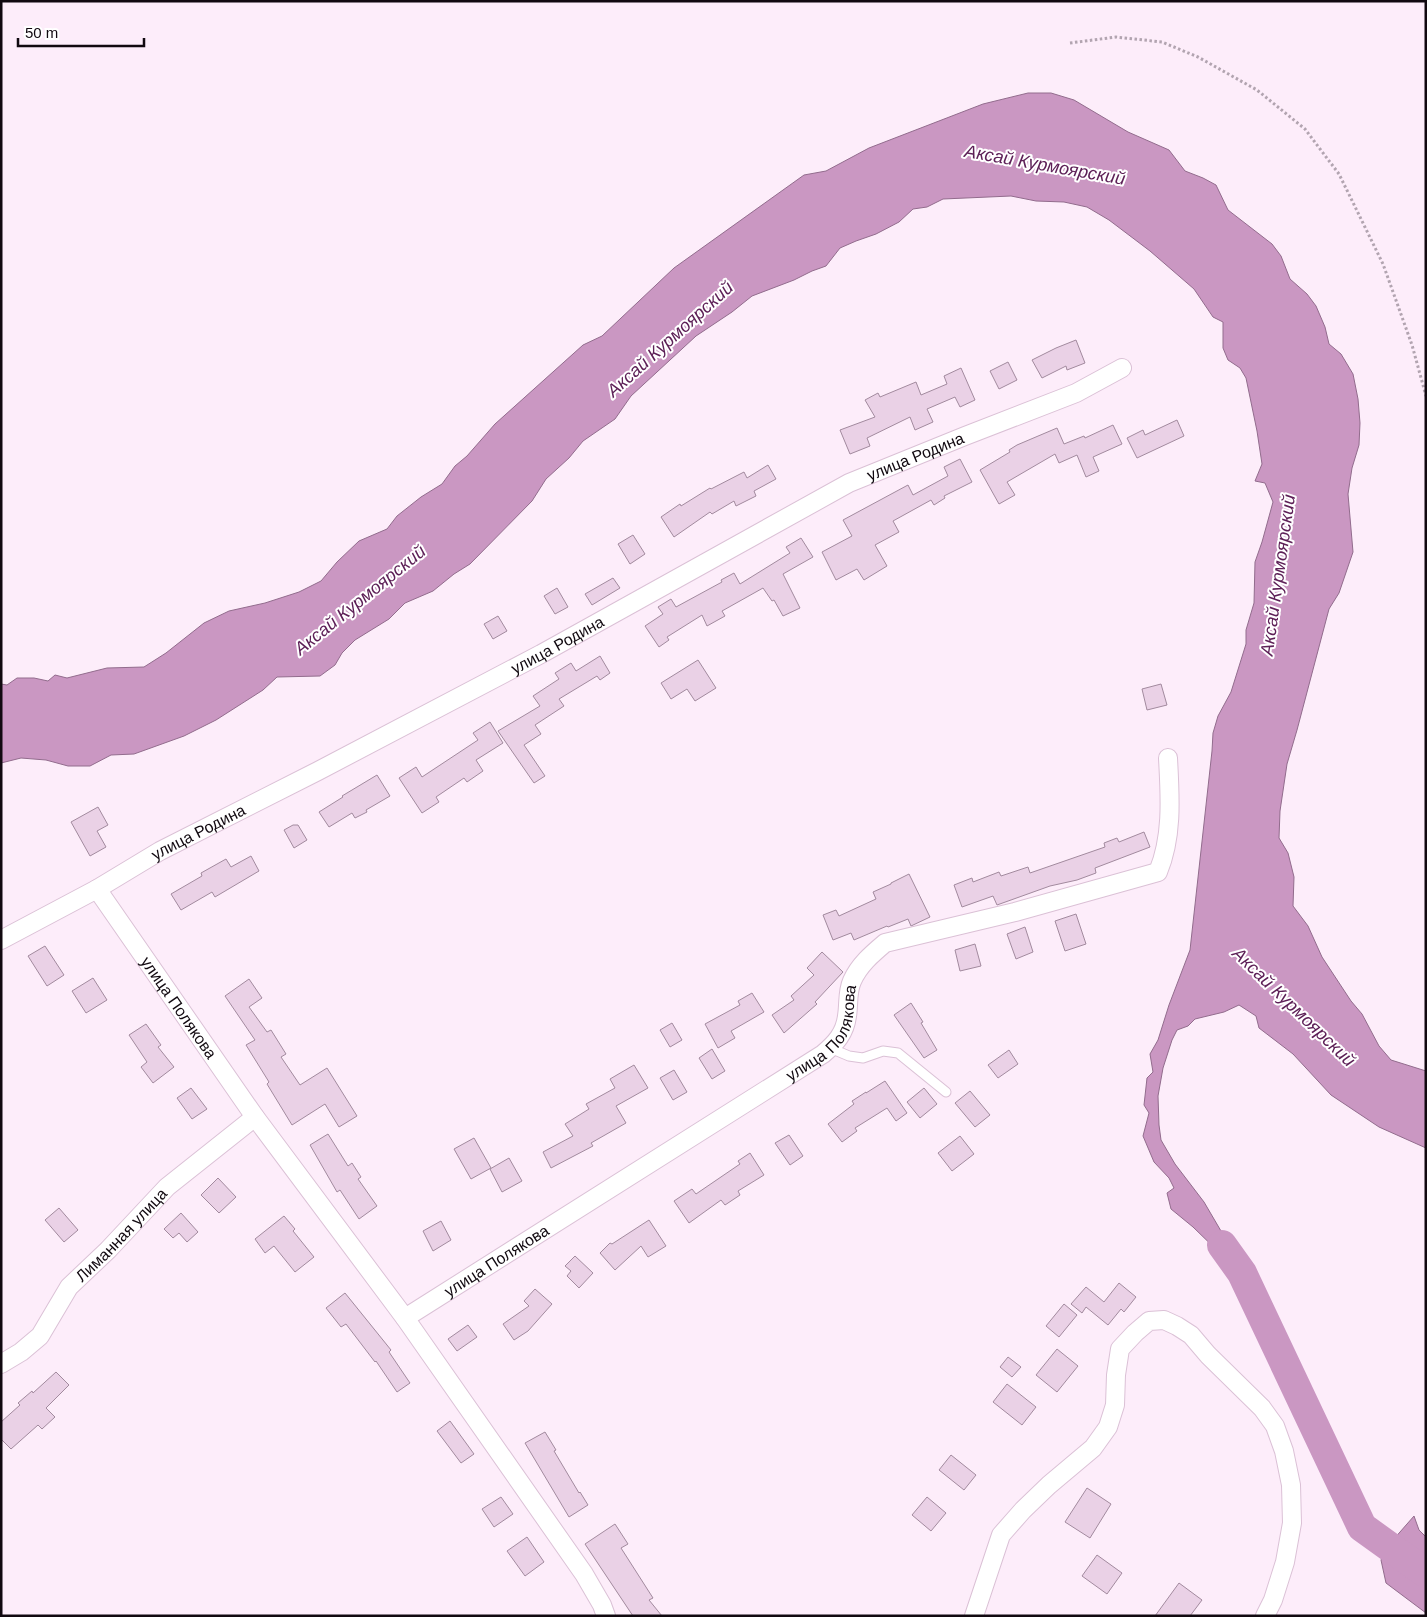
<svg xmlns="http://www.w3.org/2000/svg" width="1427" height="1617" font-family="Helvetica,sans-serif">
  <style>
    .water { fill: #ca97c2; stroke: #926c8d }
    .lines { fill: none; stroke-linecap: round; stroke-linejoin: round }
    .river { stroke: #ca97c2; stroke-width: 30 }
    .building { fill: #ead1e6; stroke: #a28a9e }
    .lane-casing { stroke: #dbc1d6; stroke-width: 11 }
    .street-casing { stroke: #dbc1d6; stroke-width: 20 }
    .path { stroke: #b2a4b0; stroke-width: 3; stroke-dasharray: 2.5 2.5; stroke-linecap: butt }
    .lane { stroke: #fff; stroke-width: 9 }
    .street { stroke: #fff; stroke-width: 18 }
    .labels { text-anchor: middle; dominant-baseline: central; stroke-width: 4; stroke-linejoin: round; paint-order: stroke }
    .street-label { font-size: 16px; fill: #110910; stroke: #fff }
    .water-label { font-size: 18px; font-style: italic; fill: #5d2057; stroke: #fff }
  </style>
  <rect width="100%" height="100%" fill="#fdedfa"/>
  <g class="water">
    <path d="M 1028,93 L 1051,93 L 1074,100 L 1128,132 L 1169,150 L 1185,171 L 1203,178 L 1216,185 L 1228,210 L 1272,244 L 1281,256 L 1290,279 L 1307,294 L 1316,306 L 1325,327 L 1329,344 L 1341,354 L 1353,374 L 1358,399 L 1360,423 L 1359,445 L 1352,468 L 1348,494 L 1353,552 L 1339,593 L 1329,609 L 1297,730 L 1287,764 L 1280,811 L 1279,838 L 1288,853 L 1294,877 L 1293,906 L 1308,926 L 1322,957 L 1351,1001 L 1362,1014 L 1379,1046 L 1391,1060 L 1426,1071 L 1426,1148 L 1379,1127 L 1331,1095 L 1293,1054 L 1259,1028 L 1256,1016 L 1239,1005 L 1224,1012 L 1195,1019 L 1188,1026 L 1177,1030 L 1172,1040 L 1163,1068 L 1158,1096 L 1159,1125 L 1161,1140 L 1175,1164 L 1204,1202 L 1221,1231 L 1256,1275 L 1240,1280 L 1226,1259 L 1193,1227 L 1171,1209 L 1167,1193 L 1174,1188 L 1169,1178 L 1154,1162 L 1143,1136 L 1149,1113 L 1144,1105 L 1147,1078 L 1153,1072 L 1150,1054 L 1158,1040 L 1169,1005 L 1190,950 L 1212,751 L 1213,733 L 1218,716 L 1231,692 L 1246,644 L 1246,630 L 1254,603 L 1255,562 L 1262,542 L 1273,502 L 1265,483 L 1255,481 L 1262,464 L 1257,431 L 1246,378 L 1240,368 L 1228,360 L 1223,348 L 1223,322 L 1213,317 L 1194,289 L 1150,251 L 1109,220 L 1087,207 L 1064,202 L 1036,201 L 1011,196 L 943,199 L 927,207 L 913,209 L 899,222 L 876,234 L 856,241 L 840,248 L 826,266 L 812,271 L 794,280 L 752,296 L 732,312 L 696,336 L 631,396 L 615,419 L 583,441 L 569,458 L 546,479 L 532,501 L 470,564 L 454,574 L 433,591 L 405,603 L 389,619 L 355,640 L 342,653 L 335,665 L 320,676 L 277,677 L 263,690 L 216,720 L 184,736 L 134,754 L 111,755 L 90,766 L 68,766 L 46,760 L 21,758 L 1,763 L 1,684 L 7,685 L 17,678 L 34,678 L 48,681 L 55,675 L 67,678 L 107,668 L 144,667 L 166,653 L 204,623 L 229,611 L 265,603 L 299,592 L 321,581 L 337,562 L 359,541 L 387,529 L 397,516 L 421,497 L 442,484 L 455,466 L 467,456 L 495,424 L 583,345 L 602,336 L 674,268 L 804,175 L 826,171 L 869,148 L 983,104 Z"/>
    <path d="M 1414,1516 L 1419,1530 L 1426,1537 L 1426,1613 L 1386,1583 L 1381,1560 L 1386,1548 Z"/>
  </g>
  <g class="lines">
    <path class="river" d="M 1222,1245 L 1242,1273 L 1362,1527 L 1426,1573"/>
  </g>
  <g class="building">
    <path d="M 1076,340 L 1085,363 L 1067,370 L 1066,366 L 1042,378 L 1032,360 L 1056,348 Z"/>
    <path d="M 1008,362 L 1017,380 L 999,389 L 990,371 Z"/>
    <path d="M 961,368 L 975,400 L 960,407 L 955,397 L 927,409 L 933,422 L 915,430 L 910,417 L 867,438 L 870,446 L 850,454 L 840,430 L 875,417 L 865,400 L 878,393 L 880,397 L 916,382 L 921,395 L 947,384 L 944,376 Z"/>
    <path d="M 1177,420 L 1184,436 L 1137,458 L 1127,438 L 1143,430 L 1145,435 Z"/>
    <path d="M 1113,425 L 1122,444 L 1093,457 L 1099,471 L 1086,477 L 1077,455 L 1059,463 L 1055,454 L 1007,482 L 1015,495 L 999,504 L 980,470 L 1010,452 L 1009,450 L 1017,445 L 1057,428 L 1064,444 L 1084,436 L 1085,438 Z"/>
    <path d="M 960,459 L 972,482 L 944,496 L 945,498 L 934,505 L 931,500 L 893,521 L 899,532 L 875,545 L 887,566 L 864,580 L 857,569 L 836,580 L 822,552 L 852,536 L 843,520 L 908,485 L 913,495 L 948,476 L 944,467 Z"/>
    <path d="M 768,465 L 776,479 L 754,491 L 756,496 L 736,506 L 734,501 L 712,514 L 710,512 L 674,537 L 661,517 L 680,504 L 681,506 L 710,488 L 711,489 L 744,472 L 747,478 Z"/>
    <path d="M 633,535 L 645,554 L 630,564 L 618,544 Z"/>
    <path d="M 801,538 L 813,557 L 783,574 L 800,608 L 783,616 L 774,600 L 772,601 L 763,588 L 722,611 L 725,616 L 707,626 L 702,615 L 667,637 L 669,640 L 659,647 L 645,626 L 663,614 L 658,607 L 671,599 L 676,607 L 722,582 L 721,580 L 734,573 L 740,584 L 790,553 L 786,547 Z"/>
    <path d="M 613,578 L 620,588 L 592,605 L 585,594 Z"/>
    <path d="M 557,588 L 568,607 L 555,614 L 544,596 Z"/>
    <path d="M 498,616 L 507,631 L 493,639 L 484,624 Z"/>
    <path d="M 600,656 L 610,673 L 600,680 L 597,676 L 559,699 L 564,706 L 535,725 L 541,734 L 524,745 L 545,776 L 534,783 L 498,731 L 540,706 L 533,696 L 559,679 L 555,673 L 571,663 L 576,671 Z"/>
    <path d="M 698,660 L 716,688 L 695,701 L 687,689 L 671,699 L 661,683 Z"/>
    <path d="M 1161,684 L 1167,705 L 1147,710 L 1142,689 Z"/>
    <path d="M 490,722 L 503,743 L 476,760 L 483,771 L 467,782 L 464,778 L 436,797 L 439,802 L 422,813 L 399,778 L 416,767 L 422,777 L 478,740 L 473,733 Z"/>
    <path d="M 377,775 L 390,796 L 366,810 L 367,812 L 355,818 L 352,813 L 329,827 L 319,812 L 343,797 L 342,796 Z"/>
    <path d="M 98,807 L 108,825 L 97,831 L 106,847 L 90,856 L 71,822 Z"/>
    <path d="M 293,825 L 298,825 L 307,840 L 294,848 L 284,830 Z"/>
    <path d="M 1144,832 L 1150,847 L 1095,868 L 1096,873 L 1077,880 L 1050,886 L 997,905 L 993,896 L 962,907 L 954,885 L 972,878 L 973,882 L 999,872 L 1001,876 L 1028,867 L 1030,873 L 1105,847 L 1104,843 L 1117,838 L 1119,842 Z"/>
    <path d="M 251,856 L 259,871 L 215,897 L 212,892 L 181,910 L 171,894 L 202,876 L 201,873 L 226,859 L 231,867 Z"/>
    <path d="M 909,874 L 930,917 L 911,926 L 908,919 L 888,927 L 887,926 L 854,940 L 851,933 L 833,940 L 823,915 L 836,910 L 839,916 L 876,899 L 873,892 L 891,884 L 891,883 Z"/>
    <path d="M 1076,914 L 1086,944 L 1065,951 L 1055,921 Z"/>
    <path d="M 1025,927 L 1033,952 L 1016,959 L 1007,934 Z"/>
    <path d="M 975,944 L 981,966 L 960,971 L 955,950 Z"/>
    <path d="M 45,946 L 64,975 L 47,986 L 28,956 Z"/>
    <path d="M 822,952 L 843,972 L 815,1002 L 817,1004 L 784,1033 L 772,1015 L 794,1000 L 791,996 L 814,975 L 807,968 Z"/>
    <path d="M 93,978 L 107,1000 L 86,1013 L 72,991 Z"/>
    <path d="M 249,979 L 262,998 L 249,1007 L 267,1032 L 271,1030 L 286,1054 L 281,1057 L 300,1085 L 327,1068 L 357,1116 L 339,1127 L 325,1104 L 292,1125 L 267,1084 L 269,1082 L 246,1045 L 255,1040 L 225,996 Z"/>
    <path d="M 752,993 L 764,1012 L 731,1031 L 735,1038 L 718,1048 L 705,1024 L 740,1005 L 738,1001 Z"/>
    <path d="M 911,1003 L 923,1022 L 921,1023 L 937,1050 L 924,1058 L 894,1015 Z"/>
    <path d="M 672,1023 L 682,1040 L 670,1047 L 660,1030 Z"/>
    <path d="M 146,1024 L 161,1045 L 158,1047 L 174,1067 L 153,1083 L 141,1067 L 147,1062 L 129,1035 Z"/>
    <path d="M 712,1049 L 725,1071 L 712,1079 L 699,1058 Z"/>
    <path d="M 1009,1050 L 1018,1064 L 998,1078 L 988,1065 Z"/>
    <path d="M 634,1065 L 648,1088 L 616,1106 L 626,1123 L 591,1143 L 593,1146 L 551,1168 L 543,1152 L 573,1136 L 565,1124 L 589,1109 L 586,1104 L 615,1088 L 610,1079 Z"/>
    <path d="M 674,1070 L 687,1092 L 673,1100 L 660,1078 Z"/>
    <path d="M 885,1081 L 907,1113 L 896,1121 L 887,1108 L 855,1128 L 857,1131 L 842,1142 L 828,1124 L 854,1104 L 852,1101 L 866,1092 L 866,1093 Z"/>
    <path d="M 191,1088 L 207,1109 L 192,1119 L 177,1098 Z"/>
    <path d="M 924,1088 L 937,1104 L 920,1118 L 907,1102 Z"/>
    <path d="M 970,1091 L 990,1115 L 975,1127 L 955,1103 Z"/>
    <path d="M 328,1134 L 348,1166 L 352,1163 L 361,1177 L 358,1179 L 377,1206 L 359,1219 L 340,1190 L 337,1192 L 310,1145 Z"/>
    <path d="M 789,1135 L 803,1156 L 790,1165 L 775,1143 Z"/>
    <path d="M 960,1136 L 974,1154 L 952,1171 L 938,1153 Z"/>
    <path d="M 474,1138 L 491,1168 L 471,1179 L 454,1149 Z"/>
    <path d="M 750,1153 L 764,1175 L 738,1191 L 740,1195 L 725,1205 L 721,1200 L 689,1223 L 674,1201 L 692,1189 L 696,1194 L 740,1164 L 738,1161 Z"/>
    <path d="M 509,1158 L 522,1181 L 502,1192 L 490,1169 Z"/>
    <path d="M 218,1178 L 236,1197 L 219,1213 L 201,1195 Z"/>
    <path d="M 59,1208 L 78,1230 L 64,1242 L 45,1220 Z"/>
    <path d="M 181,1213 L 198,1232 L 187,1242 L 179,1233 L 173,1238 L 164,1229 Z"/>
    <path d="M 284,1216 L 295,1229 L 293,1231 L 314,1257 L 295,1272 L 274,1246 L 265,1253 L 255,1239 Z"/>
    <path d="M 649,1220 L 666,1246 L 648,1257 L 641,1246 L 615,1270 L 600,1253 L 610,1243 L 612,1244 Z"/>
    <path d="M 441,1221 L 451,1240 L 433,1251 L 423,1231 Z"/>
    <path d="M 575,1256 L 593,1273 L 579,1288 L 567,1276 L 571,1271 L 565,1266 Z"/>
    <path d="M 1119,1283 L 1136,1297 L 1124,1312 L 1121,1309 L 1108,1325 L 1086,1307 L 1082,1313 L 1071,1304 L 1086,1287 L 1104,1302 Z"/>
    <path d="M 535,1289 L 552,1304 L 528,1331 L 514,1340 L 503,1324 L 529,1306 L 524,1301 Z"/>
    <path d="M 345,1293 L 391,1350 L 389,1352 L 410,1383 L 397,1392 L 376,1361 L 375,1362 L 346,1324 L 341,1327 L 326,1308 Z"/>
    <path d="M 1064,1304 L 1077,1315 L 1059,1337 L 1046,1326 Z"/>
    <path d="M 468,1325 L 477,1337 L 457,1351 L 448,1339 Z"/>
    <path d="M 1057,1349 L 1078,1366 L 1057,1392 L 1036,1375 Z"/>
    <path d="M 1008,1357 L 1021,1367 L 1012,1377 L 1000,1367 Z"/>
    <path d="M 56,1372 L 69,1385 L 46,1408 L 55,1417 L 42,1429 L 38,1425 L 11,1449 L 1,1439 L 1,1422 L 20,1405 L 18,1403 L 32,1391 L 33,1393 Z"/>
    <path d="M 1007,1384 L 1036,1407 L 1022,1425 L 993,1402 Z"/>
    <path d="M 450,1421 L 474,1454 L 461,1463 L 437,1431 Z"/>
    <path d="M 545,1432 L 556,1450 L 554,1451 L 579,1493 L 580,1492 L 588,1505 L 569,1517 L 525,1443 Z"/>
    <path d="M 951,1455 L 976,1475 L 964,1490 L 939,1470 Z"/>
    <path d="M 1087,1488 L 1111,1504 L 1090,1538 L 1065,1522 Z"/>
    <path d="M 501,1497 L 513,1514 L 494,1527 L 482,1509 Z"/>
    <path d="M 927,1497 L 946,1513 L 931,1531 L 912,1515 Z"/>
    <path d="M 615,1524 L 628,1544 L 621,1548 L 653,1598 L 649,1600 L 662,1616 L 633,1616 L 585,1544 Z"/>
    <path d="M 527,1537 L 544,1562 L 525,1576 L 507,1551 Z"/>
    <path d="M 1097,1555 L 1122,1573 L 1107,1594 L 1082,1576 Z"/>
    <path d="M 1179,1583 L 1202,1600 L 1190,1616 L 1155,1616 Z"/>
  </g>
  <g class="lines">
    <g class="lane-casing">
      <path id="lane" d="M 830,1048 L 849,1056 L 863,1058 L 883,1051 L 898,1053 L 946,1092"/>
    </g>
    <g class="street-casing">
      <g id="street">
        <path id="s1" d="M 97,889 L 255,1117 L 405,1318 L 584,1574 L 602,1605 L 606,1616"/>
        <path id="s2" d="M 1,940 L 97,889 L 160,851 L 318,771 L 541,654 L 849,483 L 965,436 L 1076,393 L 1122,368"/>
        <path id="s3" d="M 405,1318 L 823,1054 C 836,1043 845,1033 847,1016 C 849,1004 847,992 852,981 C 859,965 872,954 885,943 L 1015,912 L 1158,872 C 1173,836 1170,796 1168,758"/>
        <path id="s4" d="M 1,1364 L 21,1352 L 40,1336 L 69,1287 L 108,1250 L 167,1187 L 255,1117"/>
        <path d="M 974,1616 L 1001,1535 L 1023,1510 L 1049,1485 L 1093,1448 L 1108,1427 L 1115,1405 L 1116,1375 L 1120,1349 L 1135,1333 L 1149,1321 L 1164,1320 L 1177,1326 L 1191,1335 L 1208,1355 L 1262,1408 L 1275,1426 L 1284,1451 L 1291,1485 L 1292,1523 L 1285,1562 L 1273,1600 L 1265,1616"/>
      </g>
    </g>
    <path class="path" d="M 1070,43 L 1116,37 L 1162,42 L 1198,57 L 1257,90 L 1305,129 L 1339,174 L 1383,264 L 1412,345 L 1426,396"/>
    <use href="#lane" class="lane"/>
    <use href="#street" class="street"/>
  </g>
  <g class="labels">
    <g class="street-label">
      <text stroke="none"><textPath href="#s2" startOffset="1035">улица Родина</textPath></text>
      <text stroke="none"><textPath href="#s2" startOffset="630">улица Родина</textPath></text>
      <text stroke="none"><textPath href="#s2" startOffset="225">улица Родина</textPath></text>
      <text stroke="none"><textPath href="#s1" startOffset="144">улица Полякова</textPath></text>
      <text stroke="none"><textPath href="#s3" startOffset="512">улица Полякова</textPath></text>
      <text stroke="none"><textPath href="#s4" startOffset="179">Лиманная улица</textPath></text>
      <text stroke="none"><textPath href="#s3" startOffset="108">улица Полякова</textPath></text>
    </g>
    <g class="water-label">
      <text transform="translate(1045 165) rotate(10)">Аксай Курмоярский</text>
      <text transform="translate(670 339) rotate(-42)">Аксай Курмоярский</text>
      <text transform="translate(1278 575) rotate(-82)">Аксай Курмоярский</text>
      <text transform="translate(360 600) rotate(-39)">Аксай Курмоярский</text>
      <text transform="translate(1294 1007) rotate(44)">Аксай Курмоярский</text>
    </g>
  </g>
  <rect width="1427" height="1617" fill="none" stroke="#110910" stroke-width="5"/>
  <path d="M18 38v8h126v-8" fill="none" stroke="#110910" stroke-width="2.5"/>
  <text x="25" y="38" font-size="15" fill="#110910" stroke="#ffffff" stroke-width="4" paint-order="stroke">50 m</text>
</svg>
